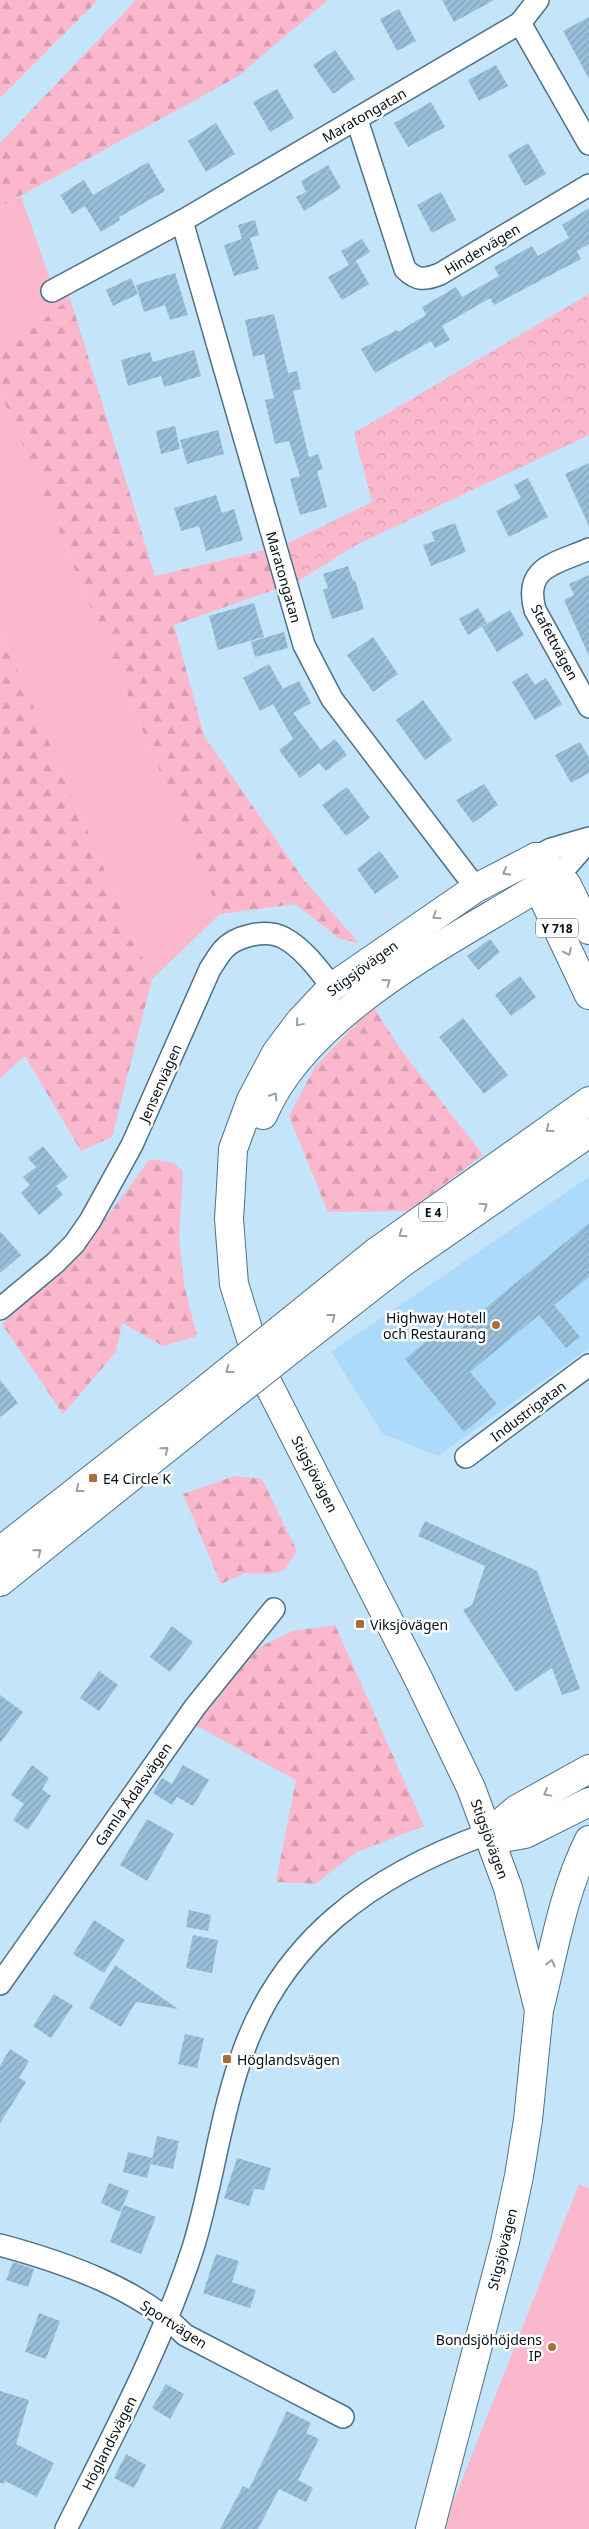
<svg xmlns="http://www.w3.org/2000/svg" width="589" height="2529" font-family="'Noto Sans',sans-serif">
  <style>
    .built { fill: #abdafa }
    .grass { fill: #fbb8cd }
    .forest { fill: url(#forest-firs) }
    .park { fill: url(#park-crowns) }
    .building { fill: url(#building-hatch) }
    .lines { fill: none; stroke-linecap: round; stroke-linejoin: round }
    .minor-casing { stroke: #4d7189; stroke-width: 24 }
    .secondary-casing { stroke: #4d7189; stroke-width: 30 }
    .trunk-casing { stroke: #4d7189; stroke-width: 30 }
    .minor { stroke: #fff; stroke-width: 21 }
    .secondary { stroke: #fff; stroke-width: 28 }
    .trunk { stroke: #fff; stroke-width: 28 }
    .trunk-bridge-casing { stroke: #4d7189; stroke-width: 30; stroke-linecap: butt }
    .trunk-bridge { stroke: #fff; stroke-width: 28 }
    .oneway { stroke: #9a9fa3 }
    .poi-dot { fill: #ad6c36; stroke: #fff; stroke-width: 2 }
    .labels { text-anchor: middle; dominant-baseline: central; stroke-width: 5; stroke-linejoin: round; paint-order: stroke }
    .shield { fill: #fff; stroke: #4f585e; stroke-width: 1 }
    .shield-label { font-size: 12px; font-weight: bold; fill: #031019 }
    .street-label { font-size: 14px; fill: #031019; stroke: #fff }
    .poi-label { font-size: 14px; fill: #031019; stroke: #fff; text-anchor: start }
  </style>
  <defs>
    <pattern id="forest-firs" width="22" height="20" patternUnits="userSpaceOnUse" patternTransform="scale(1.25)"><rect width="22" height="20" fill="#fbb8cd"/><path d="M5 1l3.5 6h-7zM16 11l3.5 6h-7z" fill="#d69daf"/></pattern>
    <pattern id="park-crowns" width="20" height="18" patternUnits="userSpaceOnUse" patternTransform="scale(1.25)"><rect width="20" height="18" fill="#fbb8cd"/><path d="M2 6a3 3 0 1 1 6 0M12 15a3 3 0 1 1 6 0" fill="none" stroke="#d69daf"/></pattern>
    <pattern id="building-hatch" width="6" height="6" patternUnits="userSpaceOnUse" patternTransform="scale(1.25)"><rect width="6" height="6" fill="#98bfd9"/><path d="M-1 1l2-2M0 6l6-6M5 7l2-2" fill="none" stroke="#81a3ba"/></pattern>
  </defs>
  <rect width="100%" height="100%" fill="#c4e4f9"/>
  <path class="built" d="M 589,1177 L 589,1348 L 438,1456 L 383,1434 L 331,1352 Z"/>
  <g class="grass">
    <path d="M 21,196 L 50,279 L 70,298 L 0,355 L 0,207 Z"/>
    <path d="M 0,392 L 220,914 L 152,979 L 0,630 Z"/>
    <path d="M 579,2184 L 589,2189 L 589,2529 L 446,2529 L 452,2505 Z"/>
  </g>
  <g class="forest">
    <path d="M 0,0 L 98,0 L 0,98 Z"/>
    <path d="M 136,0 L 328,0 L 237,77 L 0,207 L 0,143 Z"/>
    <path d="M 70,298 L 155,576 L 265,550 L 276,589 L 174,625 L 204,736 L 304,880 L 359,943 L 340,939 L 295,904 L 220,914 L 0,392 L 0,355 Z"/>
    <path d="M 0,630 L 152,979 L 112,1137 L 81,1151 L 25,1056 L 0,1078 Z"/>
    <path d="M 373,1006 L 401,1050 L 483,1155 L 409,1211 L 328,1212 L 289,1116 L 315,1067 Z"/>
    <path d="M 150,1159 L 174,1163 L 183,1172 L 179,1236 L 184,1285 L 197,1336 L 163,1346 L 122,1323 L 116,1352 L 63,1414 L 2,1324 L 77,1257 Z"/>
    <path d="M 235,1476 L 262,1479 L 297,1551 L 284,1571 L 268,1574 L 245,1573 L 221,1584 L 183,1494 Z"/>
    <path d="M 335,1625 L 424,1826 L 357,1852 L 315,1884 L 276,1882 L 296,1780 L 193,1724 L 260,1647 L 292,1631 Z"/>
  </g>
  <path class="park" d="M 589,294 L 589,435 L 358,544 L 295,583 L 288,543 L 372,502 L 354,433 Z"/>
  <g class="building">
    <path d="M 442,0 L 494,0 L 454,22 Z"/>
    <path d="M 399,9 L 416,41 L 397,51 L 380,19 Z"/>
    <path d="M 589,17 L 589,79 L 563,31 Z"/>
    <path d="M 335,50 L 355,79 L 333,94 L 313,65 Z"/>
    <path d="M 496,65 L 508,86 L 479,101 L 468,80 Z"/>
    <path d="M 277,89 L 294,118 L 270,132 L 253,102 Z"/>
    <path d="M 431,102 L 445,127 L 408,147 L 394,123 Z"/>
    <path d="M 216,123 L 235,154 L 206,172 L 188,141 Z"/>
    <path d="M 528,143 L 546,174 L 525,186 L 508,155 Z"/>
    <path d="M 148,162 L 165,191 L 119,217 L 120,220 L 101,232 L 85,206 L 72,214 L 60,195 L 84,180 L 93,195 Z"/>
    <path d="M 328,165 L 341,188 L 304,211 L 296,197 L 306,192 L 301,181 Z"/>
    <path d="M 441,192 L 456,220 L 432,233 L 417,205 Z"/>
    <path d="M 589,208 L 589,244 L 577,251 L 581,259 L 494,305 L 490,298 L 442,326 L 450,340 L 435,348 L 431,341 L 375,373 L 361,349 L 397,330 L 398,332 L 426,315 L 422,307 L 456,287 L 462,297 L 499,276 L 494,267 L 532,246 L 538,256 L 569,238 L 562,225 Z"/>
    <path d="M 255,220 L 259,235 L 250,238 L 259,269 L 234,276 L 224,245 L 242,239 L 238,225 Z"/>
    <path d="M 362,239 L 370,252 L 349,265 L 341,251 Z"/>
    <path d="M 356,261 L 369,284 L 342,300 L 328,277 Z"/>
    <path d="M 175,273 L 188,315 L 170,320 L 165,305 L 144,312 L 136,285 Z"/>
    <path d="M 131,278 L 138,294 L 113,306 L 106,290 Z"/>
    <path d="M 274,314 L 288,373 L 297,371 L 301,389 L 293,391 L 309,457 L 318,454 L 323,469 L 317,471 L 327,507 L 300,515 L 290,479 L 300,476 L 289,441 L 275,444 L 265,400 L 274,398 L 264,354 L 253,357 L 245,320 Z"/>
    <path d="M 194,350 L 201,376 L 164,387 L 161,376 L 128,386 L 121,360 L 150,352 L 153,362 Z"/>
    <path d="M 175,426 L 180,449 L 161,454 L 156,431 Z"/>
    <path d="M 218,430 L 224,454 L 187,464 L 180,440 Z"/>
    <path d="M 589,463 L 589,526 L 565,474 Z"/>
    <path d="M 528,478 L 548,517 L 509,537 L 496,511 L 521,498 L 514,485 Z"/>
    <path d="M 216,495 L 222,513 L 234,509 L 243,540 L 206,551 L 199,526 L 181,531 L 174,508 Z"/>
    <path d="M 455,523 L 466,552 L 431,566 L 423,545 L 435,541 L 431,532 Z"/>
    <path d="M 348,566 L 353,581 L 355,580 L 364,609 L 332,619 L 323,590 L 328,588 L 323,574 Z"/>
    <path d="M 589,575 L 589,656 L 564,600 L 574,595 L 569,584 Z"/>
    <path d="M 254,603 L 264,637 L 218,650 L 209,616 Z"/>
    <path d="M 478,608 L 487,623 L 468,635 L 459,619 Z"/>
    <path d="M 510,610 L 524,635 L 497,652 L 482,627 Z"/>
    <path d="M 284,632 L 288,648 L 255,657 L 251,642 Z"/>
    <path d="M 373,637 L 398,674 L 373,692 L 347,655 Z"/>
    <path d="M 269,664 L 283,689 L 299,681 L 311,703 L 293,713 L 321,750 L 335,739 L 347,755 L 326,771 L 319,763 L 300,778 L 279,750 L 293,739 L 273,704 L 260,711 L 243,678 Z"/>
    <path d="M 527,673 L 535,685 L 546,678 L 562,704 L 535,720 L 512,682 Z"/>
    <path d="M 423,700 L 452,740 L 425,760 L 396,720 Z"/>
    <path d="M 580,742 L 589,758 L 589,773 L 571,783 L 555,755 Z"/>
    <path d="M 484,784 L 498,805 L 473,823 L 456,800 Z"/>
    <path d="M 347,787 L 370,818 L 346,836 L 322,805 Z"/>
    <path d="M 380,851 L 399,877 L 375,894 L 357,869 Z"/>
    <path d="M 490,939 L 500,952 L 478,970 L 467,956 Z"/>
    <path d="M 520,976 L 536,997 L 511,1016 L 495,995 Z"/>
    <path d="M 463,1018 L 508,1075 L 484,1094 L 439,1037 Z"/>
    <path d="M 43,1146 L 68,1177 L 56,1186 L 63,1195 L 39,1215 L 21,1193 L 30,1185 L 23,1177 L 36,1167 L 28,1158 Z"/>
    <path d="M 589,1223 L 589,1277 L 554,1305 L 580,1337 L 566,1348 L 539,1315 L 470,1372 L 497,1404 L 464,1432 L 405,1359 L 435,1334 L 443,1343 Z"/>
    <path d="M 0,1231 L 21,1255 L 0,1273 Z"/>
    <path d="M 0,1380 L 18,1403 L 0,1417 Z"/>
    <path d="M 425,1521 L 537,1571 L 580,1689 L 562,1695 L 552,1668 L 516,1692 L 463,1610 L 472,1605 L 485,1566 L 418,1536 Z"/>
    <path d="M 172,1626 L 193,1642 L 170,1672 L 150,1657 Z"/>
    <path d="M 99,1671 L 118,1685 L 99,1711 L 80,1698 Z"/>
    <path d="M 0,1695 L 23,1712 L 0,1743 Z"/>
    <path d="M 32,1765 L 49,1778 L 42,1789 L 51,1796 L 28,1830 L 13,1820 L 24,1804 L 11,1795 Z"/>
    <path d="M 183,1765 L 209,1780 L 193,1806 L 177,1797 L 172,1805 L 153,1793 L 162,1778 L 172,1784 Z"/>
    <path d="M 147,1819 L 174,1834 L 147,1881 L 120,1865 Z"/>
    <path d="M 189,1910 L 211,1915 L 208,1931 L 186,1927 Z"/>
    <path d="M 94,1920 L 125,1940 L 104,1973 L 73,1954 Z"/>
    <path d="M 193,1935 L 218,1940 L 212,1973 L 186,1968 Z"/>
    <path d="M 115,1965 L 178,2009 L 136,2002 L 121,2027 L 89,2008 Z"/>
    <path d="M 54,1994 L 73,2006 L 51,2038 L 33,2026 Z"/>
    <path d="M 185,2034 L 204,2038 L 197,2068 L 178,2064 Z"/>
    <path d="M 10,2049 L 29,2061 L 19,2078 L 26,2082 L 0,2123 L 0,2066 Z"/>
    <path d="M 157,2136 L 179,2141 L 173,2169 L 151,2164 Z"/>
    <path d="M 128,2152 L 152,2158 L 147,2178 L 123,2172 Z"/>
    <path d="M 237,2158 L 271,2168 L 264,2190 L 254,2189 L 249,2206 L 224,2198 Z"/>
    <path d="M 109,2183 L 129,2191 L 120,2212 L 101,2203 Z"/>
    <path d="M 124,2205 L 156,2217 L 141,2254 L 110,2242 Z"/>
    <path d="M 216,2254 L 239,2261 L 232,2282 L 256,2290 L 250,2308 L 203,2293 Z"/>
    <path d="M 13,2262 L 34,2269 L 28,2287 L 6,2280 Z"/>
    <path d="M 39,2313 L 60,2321 L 46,2359 L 25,2352 Z"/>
    <path d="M 166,2384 L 184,2394 L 170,2419 L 152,2408 Z"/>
    <path d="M 0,2391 L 29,2400 L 16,2444 L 54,2463 L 37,2497 L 5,2481 L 4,2484 L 0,2483 Z"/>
    <path d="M 287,2411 L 311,2423 L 306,2433 L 319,2439 L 298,2480 L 313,2488 L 306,2502 L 279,2489 L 258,2529 L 220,2529 L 243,2486 L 249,2489 Z"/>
    <path d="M 126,2454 L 146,2465 L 134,2488 L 114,2478 Z"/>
  </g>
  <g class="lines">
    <g class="minor-casing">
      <g id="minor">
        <path d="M 520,23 L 589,144"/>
        <path d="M 357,120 L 405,269 C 417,281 425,280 440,274 L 589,185"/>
        <path d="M 182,221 L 304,645 L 332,699 L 476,888"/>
        <path d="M 52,291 L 182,221 L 520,23 L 538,0"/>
        <path d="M 589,549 C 556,564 523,566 535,610 L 589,707"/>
        <path d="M 536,857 L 551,849 L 589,838"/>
        <path d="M 546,882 L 559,875 L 589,841"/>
        <path d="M 0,1309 L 55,1263 L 74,1244 L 90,1221 L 132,1145 L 210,969 C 214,963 218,956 223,950 C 235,936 267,928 284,938 C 303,948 319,970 332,987"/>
        <path d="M 466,1457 L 589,1365"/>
        <path d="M 0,1984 L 195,1707 L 274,1609"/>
        <path d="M 0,2245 C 63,2262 139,2288 185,2335 L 343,2417"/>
        <path d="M 66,2529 C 112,2437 161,2346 193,2248 C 212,2187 219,2122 240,2061 C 280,1939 374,1874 489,1833"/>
      </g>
    </g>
    <g class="secondary-casing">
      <g id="secondary">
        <path d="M 263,1115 C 307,1012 448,943 540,886"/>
        <path d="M 489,1833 L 517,1809 L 589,1769"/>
        <path d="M 489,1833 L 508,1837 L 525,1834 L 589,1802"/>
        <path d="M 540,2006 C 554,1950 563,1892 589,1840"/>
        <path d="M 430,2529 L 505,2242 L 519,2176 L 528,2120 L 539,2010 L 508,1888 L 471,1788 L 418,1678 L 260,1368 L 234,1284 L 229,1219 L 231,1187 L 233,1149 L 251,1100 L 276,1053 L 300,1021 L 332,987 L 476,888 L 536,857"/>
      </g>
    </g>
    <g class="trunk-casing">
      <g id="trunk">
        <path d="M 536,857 L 540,886 L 545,902 L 589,995"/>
        <path d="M 536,857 L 559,875 L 567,885 L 589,930"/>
        <path d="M 281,1329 L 376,1252 L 589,1101"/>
        <path d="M 293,1348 L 402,1263 L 589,1133"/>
        <path d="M 0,1551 L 200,1394"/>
        <path d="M 0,1582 L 212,1412"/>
      </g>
    </g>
    <use href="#minor" class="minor"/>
    <use href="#secondary" class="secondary"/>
    <use href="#trunk" class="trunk"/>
    <g class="trunk-bridge-casing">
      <g id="trunk-bridge">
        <path d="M 200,1394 L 281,1329"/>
        <path d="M 212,1412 L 293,1348"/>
      </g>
    </g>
    <use href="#trunk-bridge" class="trunk-bridge"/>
  </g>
  <defs><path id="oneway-chevron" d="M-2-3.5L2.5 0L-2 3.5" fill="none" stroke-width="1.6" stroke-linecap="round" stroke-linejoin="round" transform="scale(1.25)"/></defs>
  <g class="oneway">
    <use href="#oneway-chevron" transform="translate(506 872) rotate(152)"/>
    <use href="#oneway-chevron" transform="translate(436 916) rotate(146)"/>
    <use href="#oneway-chevron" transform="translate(568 952) rotate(65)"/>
    <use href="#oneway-chevron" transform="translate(387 982) rotate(-36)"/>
    <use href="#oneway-chevron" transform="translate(299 1023) rotate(130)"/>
    <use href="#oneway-chevron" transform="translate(274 1096) rotate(-58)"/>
    <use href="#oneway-chevron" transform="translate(549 1129) rotate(144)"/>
    <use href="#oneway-chevron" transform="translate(484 1206) rotate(-34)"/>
    <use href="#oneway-chevron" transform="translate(402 1234) rotate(145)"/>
    <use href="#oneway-chevron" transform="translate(332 1317) rotate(-38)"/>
    <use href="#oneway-chevron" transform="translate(229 1370) rotate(142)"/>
    <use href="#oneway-chevron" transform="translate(165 1450) rotate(-39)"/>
    <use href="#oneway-chevron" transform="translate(79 1489) rotate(142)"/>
    <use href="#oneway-chevron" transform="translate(38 1552) rotate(-39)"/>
    <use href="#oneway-chevron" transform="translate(547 1793) rotate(151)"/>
    <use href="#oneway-chevron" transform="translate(551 1963) rotate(-76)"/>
  </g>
  <g class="poi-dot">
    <circle cx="496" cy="1325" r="5"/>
    <rect x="88" y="1473" width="10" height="10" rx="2.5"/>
    <rect x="355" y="1619" width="10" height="10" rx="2.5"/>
    <rect x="222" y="2054" width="10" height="10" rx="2.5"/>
    <circle cx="552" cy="2347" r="5"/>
  </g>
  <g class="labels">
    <g class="shield">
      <rect x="536" y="918.5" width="42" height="19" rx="4"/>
      <rect x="419" y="1202.5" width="28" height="19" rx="4"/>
    </g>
    <g class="shield-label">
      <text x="557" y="928">Y 718</text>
      <text x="433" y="1212">E 4</text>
    </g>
    <g class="street-label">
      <text transform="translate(364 115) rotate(-30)">Maratongatan</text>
      <text transform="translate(482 249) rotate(-31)">Hindervägen</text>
      <text transform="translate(284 577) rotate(74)">Maratongatan</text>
      <text transform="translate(555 642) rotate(62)">Stafettvägen</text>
      <text transform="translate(362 968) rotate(-36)">Stigsjövägen</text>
      <text transform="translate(160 1083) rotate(-66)">Jensenvägen</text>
      <text transform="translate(528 1411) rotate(-37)">Industrigatan</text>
      <text transform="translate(315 1474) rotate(63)">Stigsjövägen</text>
      <text transform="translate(133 1794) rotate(-55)">Gamla Ådalsvägen</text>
      <text transform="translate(490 1839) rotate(70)">Stigsjövägen</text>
      <text transform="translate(502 2249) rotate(-76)">Stigsjövägen</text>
      <text transform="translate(174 2324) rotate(33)">Sportvägen</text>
      <text transform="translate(109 2443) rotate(-63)">Höglandsvägen</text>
    </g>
    <g class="poi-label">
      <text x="486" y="1317" text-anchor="end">Highway Hotell<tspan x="486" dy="16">och Restaurang</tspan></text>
      <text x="103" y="1478">E4 Circle K</text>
      <text x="370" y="1624">Viksjövägen</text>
      <text x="237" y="2059">Höglandsvägen</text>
      <text x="542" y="2339" text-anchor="end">Bondsjöhöjdens<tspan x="542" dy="16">IP</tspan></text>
    </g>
  </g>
</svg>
